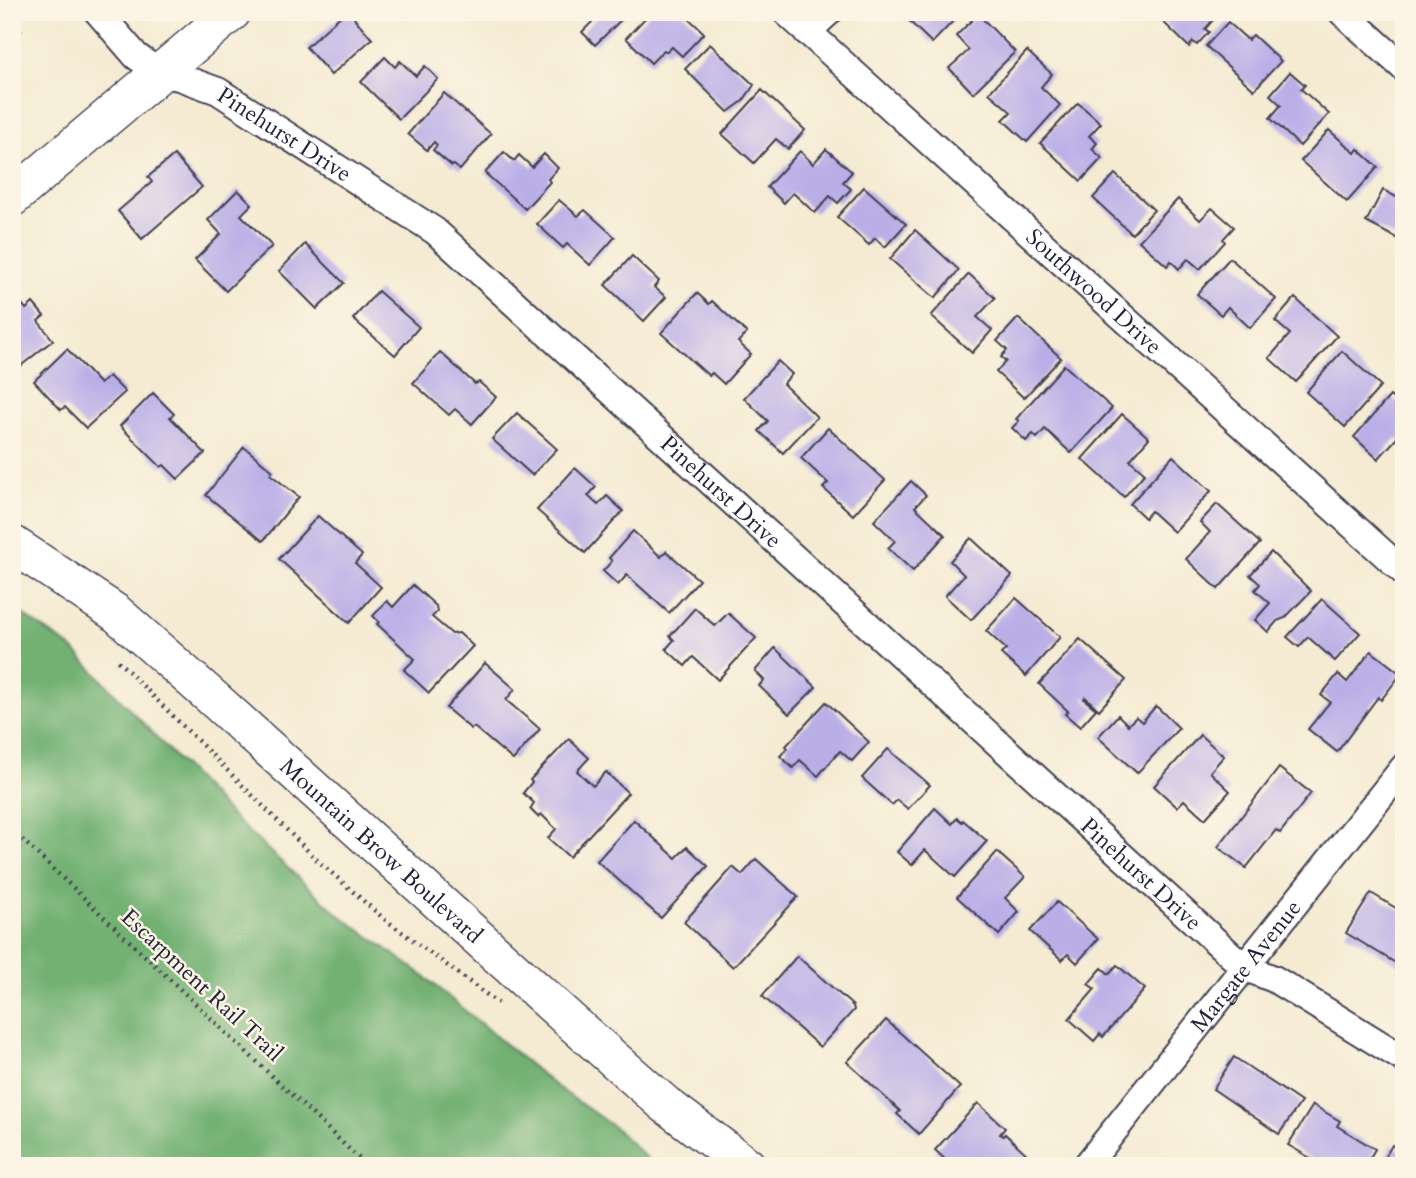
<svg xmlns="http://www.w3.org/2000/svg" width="1416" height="1178" font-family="Cardo,serif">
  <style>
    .forest { fill: #72b172; stroke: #4a6a56; stroke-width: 2 }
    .building { fill: #baaee7 }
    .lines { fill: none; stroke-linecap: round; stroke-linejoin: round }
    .minor-casing { stroke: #424052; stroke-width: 30 }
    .secondary-casing { stroke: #424052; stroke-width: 40 }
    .path { stroke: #424052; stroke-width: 4.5; stroke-dasharray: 2 5; stroke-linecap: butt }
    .minor { stroke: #fff; stroke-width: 26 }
    .secondary { stroke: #fff; stroke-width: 37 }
    .labels { text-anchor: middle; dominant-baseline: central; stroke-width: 5; stroke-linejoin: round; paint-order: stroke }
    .street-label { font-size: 23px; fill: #22223b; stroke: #fcf5e5 }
  </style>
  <rect width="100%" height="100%" fill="#fcf5e5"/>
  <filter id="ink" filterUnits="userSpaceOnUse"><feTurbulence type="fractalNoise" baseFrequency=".0143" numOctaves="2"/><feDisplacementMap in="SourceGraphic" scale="14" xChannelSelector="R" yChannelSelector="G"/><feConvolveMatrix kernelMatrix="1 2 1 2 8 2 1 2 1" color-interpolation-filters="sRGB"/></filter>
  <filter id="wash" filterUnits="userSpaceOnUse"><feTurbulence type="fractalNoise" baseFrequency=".00686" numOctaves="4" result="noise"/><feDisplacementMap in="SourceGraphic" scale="28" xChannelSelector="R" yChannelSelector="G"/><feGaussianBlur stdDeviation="1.57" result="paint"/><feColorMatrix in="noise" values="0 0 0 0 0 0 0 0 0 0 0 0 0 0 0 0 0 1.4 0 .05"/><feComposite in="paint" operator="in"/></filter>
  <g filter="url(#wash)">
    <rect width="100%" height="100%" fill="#f5ebd3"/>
    <path class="forest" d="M 12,607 L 73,649 L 229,814 L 338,914 L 420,973 L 553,1084 L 615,1128 L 655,1166 L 12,1166 Z"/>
    <g id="blocks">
      <g class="building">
        <path d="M 345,12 L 349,12 L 372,39 L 331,75 L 306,47 Z"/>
        <path d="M 593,12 L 629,12 L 595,45 L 582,32 L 597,17 Z"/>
        <path d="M 651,12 L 682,12 L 704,33 L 682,56 L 672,47 L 667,52 L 664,50 L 651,63 L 626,38 Z"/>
        <path d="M 910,12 L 962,12 L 932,43 L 905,17 Z"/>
        <path d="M 1153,12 L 1204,12 L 1213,20 L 1205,29 L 1209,32 L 1197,45 L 1193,42 L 1189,47 Z"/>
        <path d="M 978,14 L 1015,52 L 973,93 L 949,68 L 969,50 L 956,36 Z"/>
        <path d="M 1228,22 L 1248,40 L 1253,35 L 1281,61 L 1254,90 L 1206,46 Z"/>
        <path d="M 12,26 L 21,31 L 12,45 Z"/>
        <path d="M 710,44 L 754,85 L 743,101 L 728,112 L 685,69 Z"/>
        <path d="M 1027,51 L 1052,74 L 1041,87 L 1060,105 L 1027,142 L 1003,120 L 1011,112 L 989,93 Z"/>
        <path d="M 385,57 L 395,67 L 400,61 L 416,76 L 425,66 L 438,79 L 399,119 L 361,82 Z"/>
        <path d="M 1290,72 L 1305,85 L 1301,89 L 1329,114 L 1300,146 L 1270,118 L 1281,105 L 1270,95 Z"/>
        <path d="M 762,90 L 805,130 L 788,149 L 776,139 L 754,163 L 722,134 Z"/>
        <path d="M 444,93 L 491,134 L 460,170 L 454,165 L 452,166 L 433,150 L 437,145 L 434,142 L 427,150 L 408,134 Z"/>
        <path d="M 1078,103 L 1101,123 L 1089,136 L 1097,143 L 1092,149 L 1102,158 L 1081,181 L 1040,143 Z"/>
        <path d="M 1329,130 L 1355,153 L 1358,149 L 1378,167 L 1347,202 L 1301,161 Z"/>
        <path d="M 826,149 L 852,172 L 843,182 L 851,189 L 838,203 L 830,196 L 815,213 L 793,193 L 784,203 L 767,187 L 800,151 L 813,164 Z"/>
        <path d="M 504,152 L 514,161 L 519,155 L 532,167 L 544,154 L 558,168 L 548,179 L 550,182 L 525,209 L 485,173 Z"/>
        <path d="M 174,155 L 202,187 L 142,239 L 118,211 L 152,182 L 148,177 Z"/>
        <path d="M 1115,174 L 1154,210 L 1132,234 L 1093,198 Z"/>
        <path d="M 864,187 L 906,224 L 885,247 L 875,238 L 869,245 L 837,217 Z"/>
        <path d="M 238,190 L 252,204 L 241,215 L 272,246 L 226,291 L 195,260 L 221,234 L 208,220 Z"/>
        <path d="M 1383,190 L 1404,201 L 1404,237 L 1402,241 L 1366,222 Z"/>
        <path d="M 1178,199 L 1200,220 L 1212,208 L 1234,227 L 1223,239 L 1225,242 L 1200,269 L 1188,259 L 1179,269 L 1171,261 L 1167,266 L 1139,241 Z"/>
        <path d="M 559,200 L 578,216 L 585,210 L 615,237 L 590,265 L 567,244 L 563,248 L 537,224 Z"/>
        <path d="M 915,230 L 959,270 L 935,298 L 890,259 Z"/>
        <path d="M 305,244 L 344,283 L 317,309 L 279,271 Z"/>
        <path d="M 632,256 L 659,281 L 654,287 L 666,297 L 644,321 L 605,285 Z"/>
        <path d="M 1230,258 L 1276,299 L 1250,328 L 1228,307 L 1221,315 L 1197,294 Z"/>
        <path d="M 969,274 L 995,298 L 977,317 L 992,330 L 972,353 L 931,316 Z"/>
        <path d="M 378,291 L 419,327 L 395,355 L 353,319 Z"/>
        <path d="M 12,292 L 26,309 L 33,303 L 44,316 L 38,321 L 53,340 L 12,373 Z"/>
        <path d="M 697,293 L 709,304 L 712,301 L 747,333 L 738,342 L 751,354 L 724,384 L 712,373 L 709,376 L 661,333 Z"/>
        <path d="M 1295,298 L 1337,336 L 1296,382 L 1269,358 L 1290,334 L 1275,321 Z"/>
        <path d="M 1018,318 L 1061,358 L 1024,398 L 996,372 L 1006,361 L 1001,357 L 1007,350 L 997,341 Z"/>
        <path d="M 67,349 L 100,384 L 109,376 L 125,392 L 86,428 L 65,407 L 61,410 L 34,381 Z"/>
        <path d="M 1342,351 L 1381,386 L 1345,427 L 1306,392 Z"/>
        <path d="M 440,352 L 475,384 L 479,382 L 496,397 L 472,424 L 455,409 L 449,415 L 413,383 Z"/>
        <path d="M 778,361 L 792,374 L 783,384 L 817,417 L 783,453 L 759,431 L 768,421 L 744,398 Z"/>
        <path d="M 1064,365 L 1112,408 L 1071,453 L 1045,429 L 1037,438 L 1033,434 L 1026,441 L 1012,428 L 1019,421 L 1016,419 Z"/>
        <path d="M 153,393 L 174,414 L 170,417 L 205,453 L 178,479 L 164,465 L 161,467 L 120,426 Z"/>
        <path d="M 1390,396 L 1404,408 L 1404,444 L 1397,438 L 1378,459 L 1354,437 Z"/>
        <path d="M 517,413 L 557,449 L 532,475 L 492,439 Z"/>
        <path d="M 1122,414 L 1149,438 L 1130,460 L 1145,473 L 1124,497 L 1082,459 Z"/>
        <path d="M 828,428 L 885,480 L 853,515 L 823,488 L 828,483 L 801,458 Z"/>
        <path d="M 244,447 L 273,471 L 270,474 L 299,497 L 263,541 L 206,495 Z"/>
        <path d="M 1173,456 L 1211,491 L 1174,532 L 1151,511 L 1145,518 L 1130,504 Z"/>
        <path d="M 575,468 L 596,487 L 588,496 L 598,505 L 607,496 L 623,511 L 585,553 L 537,510 Z"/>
        <path d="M 911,481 L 926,495 L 915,507 L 945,535 L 913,571 L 888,548 L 895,541 L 874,521 Z"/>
        <path d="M 1217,504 L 1260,543 L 1218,589 L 1186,559 L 1210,532 L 1200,522 Z"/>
        <path d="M 318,516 L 362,555 L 355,563 L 381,587 L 349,623 L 279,559 Z"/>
        <path d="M 633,531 L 661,557 L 666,551 L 699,580 L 669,613 L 627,575 L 618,585 L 603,571 L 612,561 L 609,558 Z"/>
        <path d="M 971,538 L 1012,576 L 971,620 L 945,596 L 964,575 L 950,561 Z"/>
        <path d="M 1271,552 L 1311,591 L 1285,618 L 1277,621 L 1268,632 L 1255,620 L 1270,603 L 1255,590 L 1260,584 L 1250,575 Z"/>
        <path d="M 413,585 L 436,606 L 437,612 L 432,617 L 452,634 L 459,633 L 473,646 L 429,693 L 404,670 L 415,659 L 377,624 L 379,622 L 373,616 L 387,601 L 393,607 Z"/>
        <path d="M 1016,598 L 1060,637 L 1026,676 L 1001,654 L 1006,649 L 986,631 Z"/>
        <path d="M 1322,599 L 1360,633 L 1335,661 L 1308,637 L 1299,647 L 1287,637 Z"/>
        <path d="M 695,608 L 715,626 L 728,613 L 756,638 L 718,680 L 693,657 L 685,666 L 666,649 L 674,640 L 670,636 Z"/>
        <path d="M 1080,639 L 1126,680 L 1099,710 L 1085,697 L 1084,699 L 1096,709 L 1080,727 L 1065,714 L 1068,711 L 1039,684 Z"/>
        <path d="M 775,648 L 816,687 L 789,714 L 759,686 L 764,680 L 755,671 Z"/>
        <path d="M 1371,651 L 1401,674 L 1381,700 L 1378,697 L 1337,752 L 1308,729 L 1330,702 L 1321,695 L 1338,674 L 1347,682 Z"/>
        <path d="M 485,663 L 515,689 L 506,700 L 540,729 L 513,760 L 474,727 L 471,729 L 446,708 Z"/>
        <path d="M 826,702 L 869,742 L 852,761 L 840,751 L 818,776 L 800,760 L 793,768 L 780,756 L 788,748 L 786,746 Z"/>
        <path d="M 1156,706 L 1179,728 L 1137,773 L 1098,737 L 1118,715 L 1128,725 L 1136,717 L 1142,722 Z"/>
        <path d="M 1200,735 L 1224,756 L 1210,772 L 1230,791 L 1205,819 L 1184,800 L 1177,807 L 1154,786 Z"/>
        <path d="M 569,739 L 589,758 L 577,771 L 593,786 L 606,772 L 628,793 L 569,857 L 548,838 L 556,829 L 541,814 L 538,817 L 530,809 L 534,803 L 523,793 L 532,782 L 530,780 Z"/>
        <path d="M 888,749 L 930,785 L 908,809 L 897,800 L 892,805 L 862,778 Z"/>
        <path d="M 1279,768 L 1311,793 L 1280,833 L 1276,830 L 1246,868 L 1218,847 Z"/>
        <path d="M 935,808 L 952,824 L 957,818 L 962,822 L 963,820 L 987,841 L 955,877 L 925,850 L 912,865 L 897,852 Z"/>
        <path d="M 634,820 L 676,858 L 687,847 L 708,866 L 661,918 L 597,861 Z"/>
        <path d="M 997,852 L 1025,877 L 1005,898 L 1019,912 L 999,935 L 957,897 Z"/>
        <path d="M 756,859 L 798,897 L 733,967 L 684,922 L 733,867 L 742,875 Z"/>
        <path d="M 1371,893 L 1404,913 L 1404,968 L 1346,933 Z"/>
        <path d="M 1057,902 L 1098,939 L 1077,963 L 1068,954 L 1062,960 L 1030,931 Z"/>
        <path d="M 797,956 L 853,1006 L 854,1010 L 820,1047 L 762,996 Z"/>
        <path d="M 1117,965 L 1145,989 L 1103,1037 L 1100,1034 L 1094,1041 L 1069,1019 L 1095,989 L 1088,984 L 1102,968 L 1109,974 Z"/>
        <path d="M 886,1020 L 960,1087 L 919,1134 L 897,1114 L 900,1111 L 847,1062 Z"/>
        <path d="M 1234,1057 L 1301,1102 L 1279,1134 L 1213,1089 Z"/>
        <path d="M 978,1103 L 1005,1128 L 1000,1134 L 1003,1136 L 1005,1134 L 1030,1157 L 1022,1166 L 952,1166 L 935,1150 Z"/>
        <path d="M 1313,1105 L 1340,1121 L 1337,1126 L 1375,1149 L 1365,1166 L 1321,1166 L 1322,1165 L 1288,1145 Z"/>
        <path d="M 1392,1145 L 1404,1152 L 1404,1166 L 1380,1166 Z"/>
      </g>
    </g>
  </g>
  <g filter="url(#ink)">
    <use href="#blocks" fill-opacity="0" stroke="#424052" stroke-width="2"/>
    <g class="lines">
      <g class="minor-casing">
        <g id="minor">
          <path id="s1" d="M 98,12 L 136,56 L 161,74 L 179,77 L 218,91 L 435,231 L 1244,967 L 1274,979 L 1404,1059"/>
          <path id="s2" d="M 786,12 L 1404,572"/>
          <path d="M 1342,12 L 1404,68"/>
          <path d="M 807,32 L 829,12"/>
          <path id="s3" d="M 1086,1166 L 1404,767"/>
        </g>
      </g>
      <g class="secondary-casing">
        <g id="secondary">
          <path d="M 12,198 L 232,12"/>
          <path id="s4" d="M 12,544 L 116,613 L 215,700 L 576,1026 L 666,1105 L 747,1166"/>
        </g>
      </g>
      <g class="path">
        <path d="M 118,661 L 316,859 L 383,918 L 498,1003"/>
        <path d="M 12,830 L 367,1166"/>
      </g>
      <use href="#minor" class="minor"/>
      <use href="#secondary" class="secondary"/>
    </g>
  </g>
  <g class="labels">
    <g class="street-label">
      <text stroke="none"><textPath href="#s1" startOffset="228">Pinehurst Drive</textPath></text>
      <text stroke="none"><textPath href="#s2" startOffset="416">Southwood Drive</textPath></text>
      <text stroke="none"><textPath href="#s1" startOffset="794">Pinehurst Drive</textPath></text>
      <text stroke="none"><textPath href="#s4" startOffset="481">Mountain Brow Boulevard</textPath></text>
      <text stroke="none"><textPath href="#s1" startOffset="1362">Pinehurst Drive</textPath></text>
      <text stroke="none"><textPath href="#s3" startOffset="256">Margate Avenue</textPath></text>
      <text transform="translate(202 985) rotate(43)">Escarpment Rail Trail</text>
    </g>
  </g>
  <rect width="1416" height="1178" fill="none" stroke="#fcf5e5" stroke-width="42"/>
</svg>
